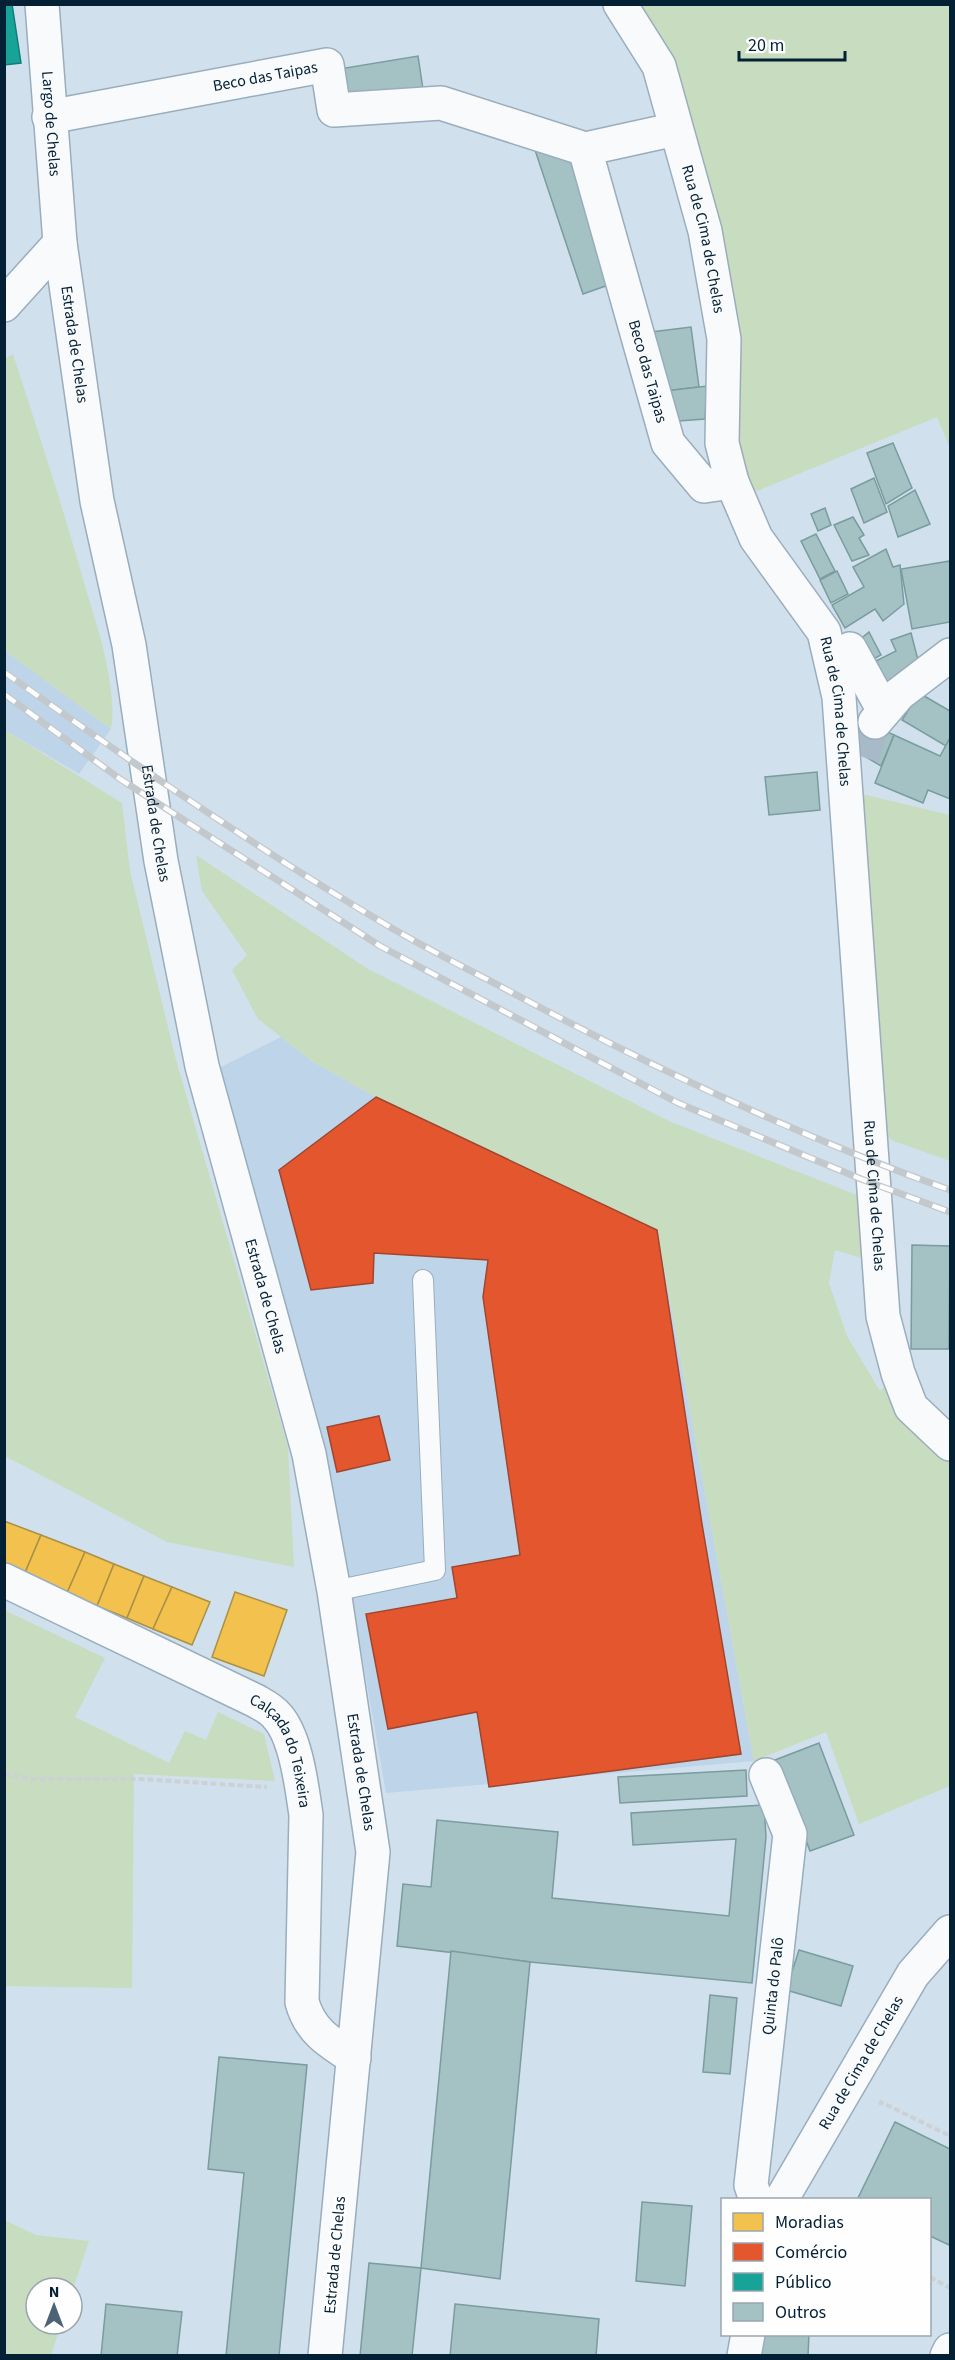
<svg xmlns="http://www.w3.org/2000/svg" width="955" height="2360" font-family="'Source Sans 3',sans-serif">
  <style>
    .built { fill: #bed5e9 }
    .green { fill: #c8dcbf }
    .homes { fill: #f2c14e; stroke: #aa9146; stroke-width: 1.5 }
    .shops { fill: #e4572e; stroke: #a04630; stroke-width: 1.5 }
    .public { fill: #17a398; stroke: #117c7a; stroke-width: 1.5 }
    .building { fill: #a4c1c4; stroke: #799c9f; stroke-width: 1.5 }
    .lines { fill: none; stroke-linecap: round; stroke-linejoin: round }
    .street-tunnel { stroke: #a8bac8; stroke-width: 33; stroke-dasharray: 33 16; stroke-linecap: butt }
    .lane-casing { stroke: #99adbd; stroke-width: 22 }
    .street-casing { stroke: #99adbd; stroke-width: 36 }
    .secondary-casing { stroke: #99adbd; stroke-width: 36 }
    .path { stroke: #cbd1d4; stroke-width: 4; stroke-dasharray: 6 3; stroke-linecap: butt }
    .lane { stroke: #f8fafc; stroke-width: 20 }
    .street { stroke: #f8fafc; stroke-width: 33 }
    .secondary { stroke: #f8fafc; stroke-width: 33 }
    .rail-casing { stroke: #c3c8cc; stroke-width: 7 }
    .rail { stroke: #fefefe; stroke-width: 4.5; stroke-dasharray: 14; stroke-linecap: butt }
    .labels { text-anchor: middle; dominant-baseline: central; stroke-width: 6; stroke-linejoin: round; paint-order: stroke }
    .street-label { font-size: 16px; fill: #032035; stroke: #fefefe }
  </style>
  <rect width="100%" height="100%" fill="#d1e0ed"/>
  <g class="built">
    <path d="M 5,651 L 111,729 L 79,774 L 5,730 Z"/>
    <path d="M 281,1037 L 313,1062 L 376,1097 L 657,1230 L 754,1761 L 386,1793 L 327,1457 L 219,1068 Z"/>
  </g>
  <g class="green">
    <path d="M 620,5 L 950,5 L 950,448 L 937,417 L 750,494 L 732,438 L 705,231 Z"/>
    <path d="M 13,354 C 38,431 63,508 85,586 C 97,626 118,688 111,729 L 5,651 L 4,359 Z"/>
    <path d="M 5,730 L 122,803 L 130,871 L 176,1060 L 288,1447 L 294,1567 L 167,1542 L 5,1456 Z"/>
    <path d="M 845,790 L 950,815 L 950,1161 L 894,1141 L 870,1125 Z"/>
    <path d="M 196,855 L 368,969 L 671,1122 L 862,1197 L 868,1260 L 835,1250 L 829,1283 L 847,1336 L 880,1391 L 898,1373 L 950,1444 L 950,1786 L 859,1824 L 826,1732 L 754,1761 L 657,1230 L 376,1097 L 313,1062 L 258,1019 L 232,970 L 247,955 L 202,891 Z"/>
    <path d="M 4,1610 L 105,1658 L 75,1717 L 169,1763 L 185,1731 L 206,1740 L 218,1712 L 264,1734 L 275,1781 L 134,1774 L 132,1988 L 5,1986 Z"/>
    <path d="M 4,2220 L 36,2235 L 89,2241 L 72,2292 L 72,2288 L 36,2288 L 36,2324 L 61,2324 L 51,2355 L 5,2355 Z"/>
  </g>
  <g class="homes">
    <path d="M 4,1521 L 41,1535 L 24,1575 L 4,1566 Z"/>
    <path d="M 41,1535 L 85,1552 L 67,1593 L 24,1575 Z"/>
    <path d="M 85,1552 L 114,1564 L 97,1606 L 67,1593 Z"/>
    <path d="M 114,1564 L 144,1576 L 127,1618 L 97,1606 Z"/>
    <path d="M 144,1576 L 172,1587 L 153,1629 L 127,1618 Z"/>
    <path d="M 172,1587 L 210,1602 L 192,1645 L 153,1629 Z"/>
    <path d="M 235,1592 L 287,1610 L 264,1676 L 212,1657 Z"/>
  </g>
  <g class="shops">
    <path d="M 376,1097 L 657,1230 L 702,1524 L 741,1754 L 489,1787 L 477,1712 L 388,1729 L 366,1614 L 457,1598 L 452,1567 L 520,1555 L 483,1297 L 488,1260 L 374,1253 L 373,1283 L 311,1290 L 279,1170 Z"/>
    <path d="M 379,1416 L 390,1460 L 337,1472 L 327,1427 Z"/>
  </g>
  <path class="public" d="M 4,4 L 12,4 L 21,63 L 4,65 Z"/>
  <g class="building">
    <path d="M 418,56 L 423,89 L 338,102 L 333,70 Z"/>
    <path d="M 531,138 L 574,152 L 617,282 L 583,294 Z"/>
    <path d="M 691,327 L 699,387 L 657,392 L 643,333 Z"/>
    <path d="M 707,386 L 705,419 L 665,422 L 657,392 Z"/>
    <path d="M 893,443 L 912,488 L 886,504 L 867,453 Z"/>
    <path d="M 874,478 L 887,512 L 864,523 L 851,489 Z"/>
    <path d="M 915,490 L 930,524 L 898,537 L 888,506 Z"/>
    <path d="M 825,508 L 831,525 L 818,531 L 811,514 Z"/>
    <path d="M 853,517 L 864,535 L 859,538 L 869,555 L 852,561 L 834,525 Z"/>
    <path d="M 816,534 L 835,571 L 820,579 L 801,541 Z"/>
    <path d="M 886,549 L 893,567 L 900,565 L 904,604 L 883,621 L 875,609 L 845,628 L 832,605 L 864,587 L 853,567 Z"/>
    <path d="M 950,561 L 950,622 L 912,629 L 901,569 Z"/>
    <path d="M 837,571 L 848,594 L 831,603 L 820,580 Z"/>
    <path d="M 869,632 L 881,655 L 866,663 L 857,642 Z"/>
    <path d="M 911,633 L 919,664 L 895,687 L 877,683 L 868,665 L 896,651 L 891,640 Z"/>
    <path d="M 919,693 L 950,711 L 950,738 L 946,746 L 902,720 Z"/>
    <path d="M 845,714 L 894,735 L 881,766 L 846,745 Z"/>
    <path d="M 894,735 L 940,756 L 950,738 L 950,799 L 928,790 L 923,803 L 875,783 Z"/>
    <path d="M 817,772 L 820,810 L 769,815 L 765,777 Z"/>
    <path d="M 912,1245 L 950,1246 L 949,1349 L 911,1349 Z"/>
    <path d="M 819,1743 L 854,1835 L 810,1851 L 775,1760 Z"/>
    <path d="M 746,1770 L 747,1796 L 620,1803 L 618,1777 Z"/>
    <path d="M 764,1805 L 766,1837 L 752,1983 L 530,1962 L 397,1946 L 403,1884 L 431,1887 L 437,1820 L 558,1832 L 552,1898 L 729,1916 L 736,1839 L 633,1845 L 631,1813 Z"/>
    <path d="M 799,1950 L 853,1966 L 841,2006 L 786,1990 Z"/>
    <path d="M 451,1951 L 530,1962 L 500,2279 L 421,2268 Z"/>
    <path d="M 710,1995 L 737,1998 L 730,2074 L 703,2072 Z"/>
    <path d="M 219,2057 L 307,2065 L 279,2356 L 226,2356 L 244,2173 L 208,2169 Z"/>
    <path d="M 895,2122 L 950,2149 L 950,2241 L 949,2245 L 930,2236 L 930,2200 L 857,2200 Z"/>
    <path d="M 642,2202 L 692,2206 L 685,2286 L 636,2281 Z"/>
    <path d="M 369,2263 L 421,2268 L 412,2356 L 360,2356 Z"/>
    <path d="M 106,2304 L 182,2312 L 177,2356 L 101,2356 Z"/>
    <path d="M 455,2304 L 599,2319 L 596,2356 L 450,2356 Z"/>
    <path d="M 761,2334 L 809,2334 L 808,2356 L 760,2356 Z"/>
  </g>
  <g class="lines">
    <path class="street-tunnel" d="M 863,757 L 875,722"/>
    <g class="lane-casing">
      <path id="lane" d="M 334,1591 L 435,1570 L 423,1280"/>
    </g>
    <g class="street-casing">
      <g id="street">
        <path id="s1" d="M 620,4 L 659,66 L 705,231 L 724,339 L 722,443 L 732,482 L 756,538 L 824,632 L 839,697 L 883,1316 L 898,1373 L 911,1407 L 950,1444"/>
        <path id="s2" d="M 49,117 L 327,65 L 334,110 L 441,103 L 585,149 L 676,129"/>
        <path id="s3" d="M 585,149 L 668,443 L 704,486 L 732,482"/>
        <path d="M 4,305 L 60,243"/>
        <path d="M 850,649 L 884,711"/>
        <path d="M 875,722 L 899,694 L 950,655"/>
        <path id="s4" d="M 4,1580 L 256,1701 C 263,1705 271,1709 276,1715 C 296,1735 302,1788 306,1815 L 302,2002 C 310,2031 329,2042 354,2058"/>
        <path id="s5" d="M 756,2200 L 751,2185 L 790,1834 L 766,1775"/>
        <path id="s6" d="M 781,2200 L 913,1974 L 950,1932"/>
        <path d="M 744,2356 L 748,2334"/>
        <path d="M 947,2356 L 950,2350"/>
      </g>
    </g>
    <g class="secondary-casing">
      <g id="secondary">
        <path id="s7" d="M 42,4 L 60,243 L 97,501 L 129,645 L 161,861 L 202,1066 L 309,1454 L 334,1591 L 373,1852 L 325,2356"/>
      </g>
    </g>
    <g class="path">
      <path d="M 4,1774 L 32,1779 L 140,1779 L 267,1787"/>
      <path d="M 880,2105 L 881,2102 L 950,2136"/>
      <path d="M 930,2277 L 950,2288"/>
    </g>
    <use href="#lane" class="lane"/>
    <use href="#street" class="street"/>
    <use href="#secondary" class="secondary"/>
    <g class="rail-casing">
      <g id="rail">
        <path d="M 4,672 C 130,761 257,849 390,927 C 434,953 480,975 524,999 C 662,1072 803,1138 950,1190"/>
        <path d="M 4,694 L 120,779 L 380,946 L 678,1103 L 861,1179 L 950,1212"/>
      </g>
    </g>
    <use href="#rail" class="rail"/>
  </g>
  <g class="labels">
    <g class="street-label">
      <text stroke="none"><textPath href="#s2" startOffset="220">Beco das Taipas</textPath></text>
      <text stroke="none"><textPath href="#s7" startOffset="120">Largo de Chelas</textPath></text>
      <text stroke="none"><textPath href="#s1" startOffset="252">Rua de Cima de Chelas</textPath></text>
      <text stroke="none"><textPath href="#s7" startOffset="342">Estrada de Chelas</textPath></text>
      <text stroke="none"><textPath href="#s3" startOffset="231">Beco das Taipas</textPath></text>
      <text stroke="none"><textPath href="#s1" startOffset="756">Rua de Cima de Chelas</textPath></text>
      <text stroke="none"><textPath href="#s7" startOffset="828">Estrada de Chelas</textPath></text>
      <text stroke="none"><textPath href="#s1" startOffset="1242">Rua de Cima de Chelas</textPath></text>
      <text stroke="none"><textPath href="#s7" startOffset="1314">Estrada de Chelas</textPath></text>
      <text stroke="none"><textPath href="#s4" startOffset="338">Calçada do Teixeira</textPath></text>
      <text stroke="none"><textPath href="#s7" startOffset="1800">Estrada de Chelas</textPath></text>
      <text stroke="none"><textPath href="#s5" startOffset="216">Quinta do Palô</textPath></text>
      <text stroke="none"><textPath href="#s6" startOffset="159">Rua de Cima de Chelas</textPath></text>
      <text transform="translate(335 2255) rotate(-85)">Estrada de Chelas</text>
    </g>
  </g>
  <rect width="955" height="2360" fill="none" stroke="#032035" stroke-width="12"/>
  <rect x="721" y="2198" width="210" height="138" fill="#fefefe" stroke="#9aa5ae" stroke-width="1.5"/>
  <rect x="733" y="2213" width="30" height="18" fill="#f2c14e" stroke="#9aa5ae" stroke-width="1.5"/>
  <text x="775" y="2228" font-size="18" fill="#032035">Moradias</text>
  <rect x="733" y="2243" width="30" height="18" fill="#e4572e" stroke="#9aa5ae" stroke-width="1.5"/>
  <text x="775" y="2258" font-size="18" fill="#032035">Comércio</text>
  <rect x="733" y="2273" width="30" height="18" fill="#17a398" stroke="#9aa5ae" stroke-width="1.5"/>
  <text x="775" y="2288" font-size="18" fill="#032035">Público</text>
  <rect x="733" y="2303" width="30" height="18" fill="#a4c1c4" stroke="#9aa5ae" stroke-width="1.5"/>
  <text x="775" y="2318" font-size="18" fill="#032035">Outros</text>
  <g transform="translate(54 2306)"><circle r="28" fill="#fefefe" stroke="#9aa5ae" stroke-width="1.5"/>
  <path d="M0-4.5L10 22L0 15L-10 22Z" fill="#4b6375"/>
  <text y="-9" font-size="16" font-weight="bold" text-anchor="middle" fill="#032035">N</text>
  </g>
  <path d="M739 51v9h106v-9" fill="none" stroke="#032035" stroke-width="3"/>
  <text x="748" y="51" font-size="18" fill="#032035" stroke="#fefefe" stroke-width="4.5" paint-order="stroke">20 m</text>
</svg>
